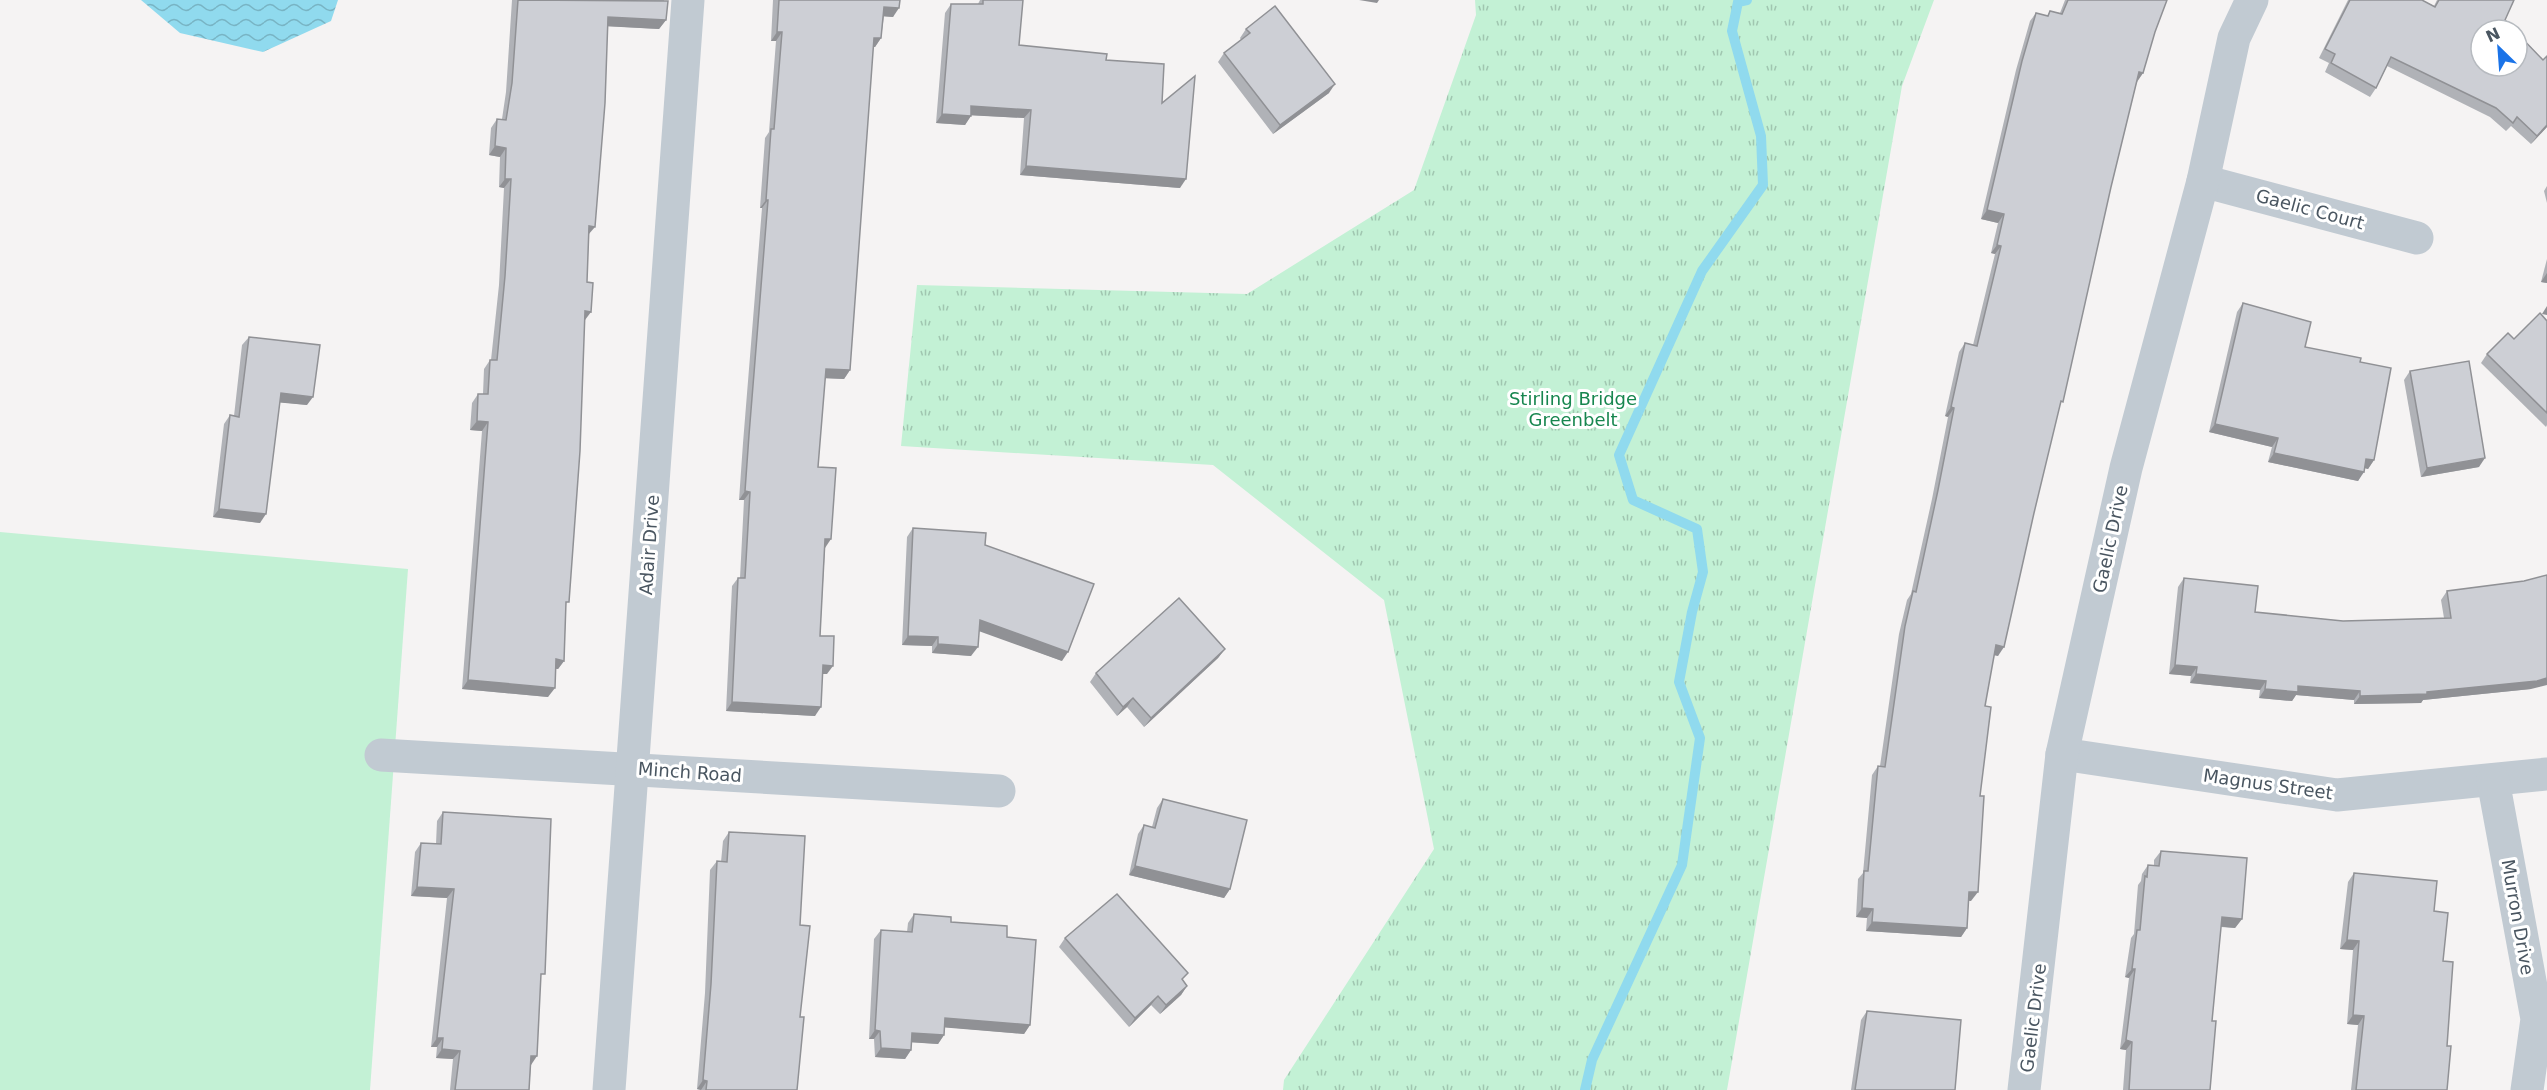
<svg xmlns="http://www.w3.org/2000/svg" width="2547" height="1090" font-family="'DejaVu Sans',sans-serif">
  <style>
    .grass { fill: #c3f1d5 }
    .park { fill: url(#park-tufts) }
    .water { fill: url(#water-waves) }
    .lines { fill: none; stroke-linecap: round; stroke-linejoin: round }
    .stream { stroke: #90daee; stroke-width: 10 }
    .minor { stroke: #c1cad2; stroke-width: 33 }
    .wall { fill: #b0b2b7 }
    .shaded-wall { fill: #909195 }
    .building { fill: #cdcfd5; stroke: #909195; stroke-width: 1.5 }
    .labels { text-anchor: middle; dominant-baseline: central; stroke-width: 6; stroke-linejoin: round; paint-order: stroke }
    .street-label { font-size: 18px; fill: #4a5661; stroke: #fff }
    .park-label { font-size: 18px; fill: #17864f; stroke: #fff }
  </style>
  <defs>
    <pattern id="park-tufts" width="24" height="20" patternUnits="userSpaceOnUse" patternTransform="scale(1.5)"><rect width="24" height="20" fill="#c3f1d5"/><path d="M3 7l-1-3M5 7V3M7 7l1-3M15 17l-1-3M17 17v-4M19 17l1-3" fill="none" stroke="#a0c6b0"/></pattern>
    <pattern id="water-waves" width="16" height="10" patternUnits="userSpaceOnUse" patternTransform="scale(1.5)"><rect width="16" height="10" fill="#90daee"/><path d="M0 5q4-4 8 0t8 0" fill="none" stroke="#78b4c4"/></pattern>
  </defs>
  <rect width="100%" height="100%" fill="#f5f3f3"/>
  <path class="grass" d="M 0,532 L 408,569 L 370,1090 L 0,1090 Z"/>
  <path class="park" d="M 1475,0 L 1934,0 L 1902,86 L 1727,1090 L 1283,1090 L 1284,1080 L 1434,849 L 1384,600 L 1213,465 L 901,446 L 917,285 L 1247,294 L 1414,190 L 1476,15 Z"/>
  <path class="water" d="M 141,0 L 338,0 L 331,21 L 263,52 L 180,33 Z"/>
  <g class="lines">
    <path class="stream" d="M 1585,1090 L 1592,1060 L 1682,865 L 1700,738 L 1679,682 L 1692,612 L 1703,572 L 1697,529 L 1633,500 L 1619,455 L 1702,271 L 1763,185 L 1761,136 L 1732,31 L 1738,2 L 1747,0"/>
    <g class="minor">
      <path d="M 2203,181 L 2417,238"/>
      <path d="M 2062,754 L 2337,795 L 2547,774"/>
      <path d="M 381,755 L 999,791"/>
      <path d="M 2493,780 L 2537,1019 L 2527,1090"/>
      <path d="M 609,1090 L 688,0"/>
      <path d="M 2024,1090 L 2062,754 L 2126,468 L 2203,181 L 2234,38 L 2252,0"/>
    </g>
  </g>
  <g class="wall">
    <path d="M 512,0 L 664,0 L 666,20 L 659,29 L 607,26 L 589,235 L 585,320 L 566,607 L 564,661 L 558,669 L 555,669 L 548,697 L 462,689 L 482,431 L 470,430 L 472,403 L 478,394 L 483,394 L 484,369 L 490,360 L 491,360 L 499,285 L 504,188 L 499,187 L 500,157 L 489,155 L 491,128 L 497,119 L 502,119 L 506,92 Z"/>
    <path d="M 773,0 L 900,0 L 893,17 L 884,16 L 881,38 L 875,47 L 873,47 L 850,370 L 844,379 L 825,378 L 818,467 L 825,548 L 820,636 L 827,674 L 823,674 L 815,716 L 726,711 L 732,586 L 738,578 L 740,578 L 744,500 L 739,500 L 743,443 L 762,208 L 760,208 L 765,138 L 769,132 L 776,41 L 771,41 Z"/>
    <path d="M 980,0 L 1023,0 L 1019,45 L 1106,60 L 1162,103 L 1180,188 L 1020,175 L 1024,118 L 971,115 L 965,125 L 936,123 L 945,13 L 951,4 L 978,4 Z"/>
    <path d="M 2065,0 L 2167,0 L 2155,32 L 2143,73 L 2137,81 L 2111,187 L 2059,408 L 1998,656 L 1994,655 L 1985,706 L 1980,796 L 1971,901 L 1968,901 L 1967,928 L 1961,937 L 1866,931 L 1867,918 L 1856,917 L 1858,879 L 1863,873 L 1872,775 L 1878,766 L 1880,766 L 1899,634 L 1907,600 L 1911,594 L 1932,499 L 1948,417 L 1945,416 L 1959,352 L 1965,343 L 1973,345 L 1995,254 L 1991,253 L 1998,223 L 1981,219 L 2016,70 L 2030,21 L 2036,13 L 2047,16 L 2050,11 L 2060,13 Z"/>
    <path d="M 2348,0 L 2422,0 L 2434,6 L 2437,0 L 2514,0 L 2505,20 L 2543,60 L 2547,56 L 2547,127 L 2531,144 L 2511,126 L 2506,131 L 2490,117 L 2387,66 L 2376,88 L 2370,97 L 2325,72 L 2329,63 L 2319,58 Z"/>
    <path d="M 1246,29 L 1329,93 L 1273,134 L 1218,62 L 1224,53 L 1241,40 L 1240,38 Z"/>
    <path d="M 2547,186 L 2547,203 L 2544,191 Z"/>
    <path d="M 2547,259 L 2547,283 L 2541,282 Z"/>
    <path d="M 2243,303 L 2305,347 L 2360,362 L 2374,460 L 2368,469 L 2365,468 L 2358,481 L 2268,462 L 2272,447 L 2209,432 L 2237,312 Z"/>
    <path d="M 2547,321 L 2547,425 L 2546,427 L 2481,363 L 2487,354 Z"/>
    <path d="M 249,337 L 307,405 L 279,402 L 260,523 L 213,517 L 224,424 L 230,415 L 234,416 L 242,345 Z"/>
    <path d="M 2410,371 L 2479,467 L 2421,477 L 2404,380 Z"/>
    <path d="M 913,528 L 985,545 L 1062,661 L 979,630 L 971,656 L 932,653 L 932,646 L 902,645 L 907,537 Z"/>
    <path d="M 2184,578 L 2255,612 L 2343,621 L 2444,618 L 2441,600 L 2447,591 L 2524,581 L 2531,689 L 2423,700 L 2421,703 L 2354,704 L 2354,700 L 2296,695 L 2292,701 L 2259,698 L 2260,690 L 2190,683 L 2191,676 L 2169,674 L 2178,587 Z"/>
    <path d="M 1225,649 L 1218,658 L 1144,727 L 1127,707 L 1117,716 L 1090,682 L 1096,673 Z"/>
    <path d="M 1163,799 L 1230,889 L 1224,898 L 1129,875 L 1138,834 L 1144,825 L 1152,827 L 1157,808 Z"/>
    <path d="M 443,812 L 541,980 L 531,1065 L 529,1090 L 450,1090 L 453,1059 L 436,1058 L 437,1047 L 431,1047 L 447,898 L 411,896 L 415,852 L 421,843 L 436,844 L 437,821 Z"/>
    <path d="M 729,832 L 800,925 L 800,1017 L 797,1090 L 701,1090 L 697,1089 L 705,993 L 710,870 L 717,861 L 721,862 L 723,841 Z"/>
    <path d="M 2161,851 L 2242,919 L 2235,928 L 2221,927 L 2212,1021 L 2210,1090 L 2123,1090 L 2126,1050 L 2120,1049 L 2129,978 L 2125,977 L 2131,938 L 2134,934 L 2138,885 L 2141,881 L 2142,874 L 2148,865 L 2154,866 L 2154,860 Z"/>
    <path d="M 2354,873 L 2434,911 L 2443,961 L 2447,1046 L 2447,1090 L 2351,1090 L 2358,1025 L 2347,1024 L 2353,950 L 2340,949 L 2348,882 Z"/>
    <path d="M 914,914 L 951,922 L 1007,937 L 1030,1025 L 1024,1034 L 945,1027 L 944,1035 L 938,1044 L 911,1042 L 911,1050 L 905,1059 L 875,1057 L 874,1039 L 869,1039 L 874,939 L 881,930 L 907,932 L 908,923 Z"/>
    <path d="M 1065,938 L 1188,973 L 1182,980 L 1187,986 L 1181,995 L 1160,1014 L 1151,1005 L 1129,1027 L 1059,947 Z"/>
    <path d="M 1867,1011 L 1955,1090 L 1851,1090 L 1861,1020 Z"/>
  </g>
  <g class="shaded-wall">
    <path d="M 1359,0 L 1379,0 L 1377,3 Z"/>
    <path d="M 884,7 L 899,8 L 893,17 L 878,16 Z"/>
    <path d="M 608,17 L 666,20 L 659,29 L 602,26 Z"/>
    <path d="M 777,32 L 782,32 L 776,41 L 771,41 Z"/>
    <path d="M 874,38 L 881,38 L 875,47 L 868,47 Z"/>
    <path d="M 2139,72 L 2143,73 L 2137,82 Z"/>
    <path d="M 1335,84 L 1329,93 L 1273,134 L 1280,125 Z"/>
    <path d="M 971,106 L 1031,110 L 1024,118 L 965,115 Z"/>
    <path d="M 942,114 L 971,116 L 965,125 L 936,123 Z"/>
    <path d="M 2547,125 L 2547,127 L 2531,144 L 2537,136 Z"/>
    <path d="M 495,146 L 506,148 L 500,157 L 489,155 Z"/>
    <path d="M 1026,166 L 1186,179 L 1180,188 L 1020,175 Z"/>
    <path d="M 505,179 L 511,179 L 504,188 L 499,187 Z"/>
    <path d="M 766,200 L 768,200 L 762,208 L 760,208 Z"/>
    <path d="M 1987,210 L 2004,214 L 1998,223 L 1981,219 Z"/>
    <path d="M 589,226 L 595,227 L 588,235 Z"/>
    <path d="M 1997,245 L 2001,246 L 1995,254 L 1991,253 Z"/>
    <path d="M 2547,273 L 2547,283 L 2541,282 Z"/>
    <path d="M 2547,306 L 2547,315 L 2542,314 Z"/>
    <path d="M 585,311 L 591,312 L 585,320 Z"/>
    <path d="M 826,369 L 850,370 L 844,379 L 820,378 Z"/>
    <path d="M 281,393 L 313,397 L 307,405 L 274,402 Z"/>
    <path d="M 1951,407 L 1954,408 L 1948,417 L 1945,416 Z"/>
    <path d="M 477,421 L 488,422 L 482,431 L 470,430 Z"/>
    <path d="M 2215,424 L 2278,438 L 2272,447 L 2209,432 Z"/>
    <path d="M 2274,453 L 2364,472 L 2358,481 L 2268,462 Z"/>
    <path d="M 2485,458 L 2479,467 L 2421,477 L 2427,468 Z"/>
    <path d="M 2366,459 L 2374,460 L 2368,469 L 2360,467 Z"/>
    <path d="M 745,491 L 750,492 L 744,500 L 739,500 Z"/>
    <path d="M 219,509 L 266,514 L 260,523 L 213,517 Z"/>
    <path d="M 825,539 L 831,539 L 825,548 Z"/>
    <path d="M 980,620 L 1068,652 L 1062,661 L 973,629 Z"/>
    <path d="M 908,636 L 938,637 L 932,646 L 902,645 Z"/>
    <path d="M 938,644 L 978,647 L 971,656 L 932,653 Z"/>
    <path d="M 1996,645 L 2004,647 L 1998,656 L 1990,654 Z"/>
    <path d="M 1225,649 L 1218,658 L 1144,727 L 1151,718 Z"/>
    <path d="M 556,659 L 564,661 L 558,669 L 550,668 Z"/>
    <path d="M 823,665 L 833,666 L 827,674 L 817,674 Z"/>
    <path d="M 2175,665 L 2197,667 L 2191,676 L 2169,674 Z"/>
    <path d="M 2196,674 L 2266,681 L 2260,690 L 2190,683 Z"/>
    <path d="M 2547,678 L 2547,685 L 2531,689 L 2423,700 L 2421,703 L 2354,704 L 2360,696 Z"/>
    <path d="M 468,680 L 555,688 L 548,697 L 462,689 Z"/>
    <path d="M 2298,686 L 2360,691 L 2354,700 L 2296,695 L 2292,701 L 2259,698 L 2265,689 Z"/>
    <path d="M 1133,698 L 1127,707 L 1117,716 L 1123,707 Z"/>
    <path d="M 732,702 L 821,707 L 815,716 L 726,711 Z"/>
    <path d="M 1135,866 L 1230,889 L 1224,898 L 1129,875 Z"/>
    <path d="M 417,887 L 454,889 L 447,898 L 411,896 Z"/>
    <path d="M 1969,892 L 1978,892 L 1971,901 L 1963,900 Z"/>
    <path d="M 1862,908 L 1873,909 L 1867,918 L 1856,917 Z"/>
    <path d="M 2222,917 L 2242,919 L 2235,928 L 2215,926 Z"/>
    <path d="M 1872,922 L 1967,928 L 1961,937 L 1866,931 Z"/>
    <path d="M 2347,940 L 2359,941 L 2353,950 L 2340,949 Z"/>
    <path d="M 2132,969 L 2135,969 L 2129,978 L 2125,977 Z"/>
    <path d="M 1187,986 L 1181,995 L 1160,1014 L 1166,1005 Z"/>
    <path d="M 1158,996 L 1151,1005 L 1129,1027 L 1135,1018 Z"/>
    <path d="M 2353,1015 L 2364,1016 L 2358,1025 L 2347,1024 Z"/>
    <path d="M 945,1018 L 1030,1025 L 1024,1034 L 939,1027 Z"/>
    <path d="M 875,1030 L 880,1031 L 874,1039 L 869,1039 Z"/>
    <path d="M 912,1033 L 944,1035 L 938,1044 L 906,1042 Z"/>
    <path d="M 437,1038 L 443,1038 L 437,1047 L 431,1047 Z"/>
    <path d="M 2126,1040 L 2132,1042 L 2126,1050 L 2120,1049 Z"/>
    <path d="M 881,1048 L 911,1050 L 905,1059 L 875,1057 Z"/>
    <path d="M 442,1049 L 460,1051 L 453,1059 L 436,1058 Z"/>
    <path d="M 531,1056 L 537,1056 L 531,1065 Z"/>
    <path d="M 703,1080 L 707,1081 L 701,1090 L 697,1089 Z"/>
  </g>
  <g class="building">
    <path d="M 518,0 L 668,1 L 666,20 L 608,17 L 605,103 L 595,227 L 589,226 L 587,282 L 593,283 L 591,312 L 585,311 L 580,451 L 569,602 L 566,602 L 564,661 L 556,659 L 555,688 L 468,680 L 488,422 L 477,421 L 478,394 L 488,394 L 490,360 L 497,360 L 505,276 L 511,179 L 505,179 L 506,148 L 495,146 L 497,119 L 506,120 L 512,83 Z"/>
    <path d="M 779,0 L 900,0 L 899,8 L 884,7 L 881,38 L 874,38 L 850,370 L 826,369 L 818,467 L 836,468 L 831,539 L 825,539 L 820,636 L 834,636 L 833,666 L 823,665 L 821,707 L 732,702 L 738,578 L 745,578 L 750,492 L 745,491 L 749,435 L 768,200 L 766,200 L 771,129 L 774,129 L 782,32 L 777,32 Z"/>
    <path d="M 983,0 L 1023,0 L 1019,45 L 1107,54 L 1106,60 L 1164,64 L 1162,103 L 1195,76 L 1186,179 L 1026,166 L 1031,110 L 971,106 L 971,116 L 942,114 L 951,4 L 983,4 Z"/>
    <path d="M 2068,0 L 2167,0 L 2155,32 L 2143,73 L 2139,72 L 2111,187 L 2063,402 L 2061,401 L 2034,513 L 2004,647 L 1996,645 L 1985,706 L 1991,707 L 1980,796 L 1984,796 L 1978,892 L 1969,892 L 1967,928 L 1872,922 L 1873,909 L 1862,908 L 1864,871 L 1868,871 L 1878,766 L 1885,767 L 1905,626 L 1913,591 L 1916,592 L 1938,490 L 1954,408 L 1951,407 L 1965,343 L 1977,346 L 2001,246 L 1997,245 L 2004,214 L 1987,210 L 2022,61 L 2036,13 L 2048,16 L 2050,11 L 2062,14 Z"/>
    <path d="M 2350,0 L 2422,0 L 2435,7 L 2439,0 L 2514,0 L 2505,20 L 2514,30 L 2481,30 L 2481,66 L 2517,66 L 2517,33 L 2543,60 L 2547,56 L 2547,125 L 2537,136 L 2517,117 L 2513,123 L 2496,108 L 2391,57 L 2376,88 L 2331,63 L 2335,54 L 2325,49 Z"/>
    <path d="M 1275,6 L 1335,84 L 1280,125 L 1224,53 L 1250,33 L 1246,29 Z"/>
    <path d="M 2243,303 L 2311,322 L 2305,347 L 2361,358 L 2360,362 L 2391,368 L 2374,460 L 2366,459 L 2364,472 L 2274,453 L 2278,438 L 2215,424 Z"/>
    <path d="M 2540,313 L 2547,321 L 2547,413 L 2487,354 L 2508,333 L 2514,339 Z"/>
    <path d="M 249,337 L 320,345 L 313,397 L 281,393 L 266,514 L 219,509 L 230,415 L 239,417 Z"/>
    <path d="M 2469,361 L 2485,458 L 2427,468 L 2410,371 Z"/>
    <path d="M 913,528 L 986,533 L 985,545 L 1094,584 L 1068,652 L 980,620 L 978,647 L 938,644 L 938,637 L 908,636 Z"/>
    <path d="M 2547,575 L 2547,678 L 2537,681 L 2427,692 L 2427,694 L 2360,696 L 2360,691 L 2298,686 L 2298,692 L 2265,689 L 2266,681 L 2196,674 L 2197,667 L 2175,665 L 2184,578 L 2258,586 L 2255,612 L 2343,621 L 2451,618 L 2447,591 L 2524,581 Z"/>
    <path d="M 1179,598 L 1225,649 L 1151,718 L 1133,698 L 1123,707 L 1096,673 Z"/>
    <path d="M 1163,799 L 1247,820 L 1230,889 L 1135,866 L 1144,825 L 1155,828 Z"/>
    <path d="M 443,812 L 551,819 L 545,974 L 541,974 L 537,1056 L 531,1056 L 529,1090 L 455,1090 L 460,1051 L 442,1049 L 443,1038 L 437,1038 L 454,889 L 417,887 L 421,843 L 441,844 Z"/>
    <path d="M 729,832 L 805,836 L 800,925 L 810,926 L 800,1017 L 804,1017 L 797,1090 L 706,1090 L 707,1081 L 703,1080 L 711,984 L 717,861 L 727,862 Z"/>
    <path d="M 2161,851 L 2247,858 L 2242,919 L 2222,917 L 2212,1021 L 2216,1021 L 2210,1090 L 2129,1090 L 2132,1042 L 2126,1040 L 2135,969 L 2132,969 L 2137,930 L 2140,930 L 2145,876 L 2147,877 L 2148,865 L 2159,866 Z"/>
    <path d="M 2354,873 L 2437,881 L 2434,911 L 2448,913 L 2443,961 L 2453,962 L 2447,1046 L 2451,1046 L 2447,1090 L 2356,1090 L 2364,1016 L 2353,1015 L 2359,941 L 2347,940 Z"/>
    <path d="M 1117,894 L 1188,973 L 1182,979 L 1187,986 L 1166,1005 L 1158,996 L 1135,1018 L 1065,938 Z"/>
    <path d="M 914,914 L 951,917 L 951,922 L 1007,926 L 1007,937 L 1036,940 L 1030,1025 L 945,1018 L 944,1035 L 912,1033 L 911,1050 L 881,1048 L 880,1031 L 875,1030 L 881,930 L 912,932 Z"/>
    <path d="M 1867,1011 L 1961,1020 L 1955,1090 L 1855,1090 Z"/>
  </g>
  <g class="labels">
    <g class="street-label">
      <text transform="translate(2310 209) rotate(15)">Gaelic Court</text>
      <text transform="translate(2110 539) rotate(-78)">Gaelic Drive</text>
      <text transform="translate(649 545) rotate(-86)">Adair Drive</text>
      <text transform="translate(690 772) rotate(4)">Minch Road</text>
      <text transform="translate(2268 784) rotate(8)">Magnus Street</text>
      <text transform="translate(2518 917) rotate(80)">Murron Drive</text>
      <text transform="translate(2033 1018) rotate(-83)">Gaelic Drive</text>
    </g>
    <g class="park-label">
      <text x="1573" y="398">Stirling Bridge<tspan x="1573" dy="21">Greenbelt</tspan></text>
    </g>
  </g>
  <g transform="translate(2499 48) rotate(335)"><circle r="28" fill="#ffffff" stroke="#b7bbc0" stroke-width="1.5"/>
  <path d="M0-4.5L10 22L0 15L-10 22Z" fill="#1a73e8"/>
  <text y="-9" font-size="16" font-weight="bold" text-anchor="middle" fill="#4a5661">N</text>
  </g>
</svg>
